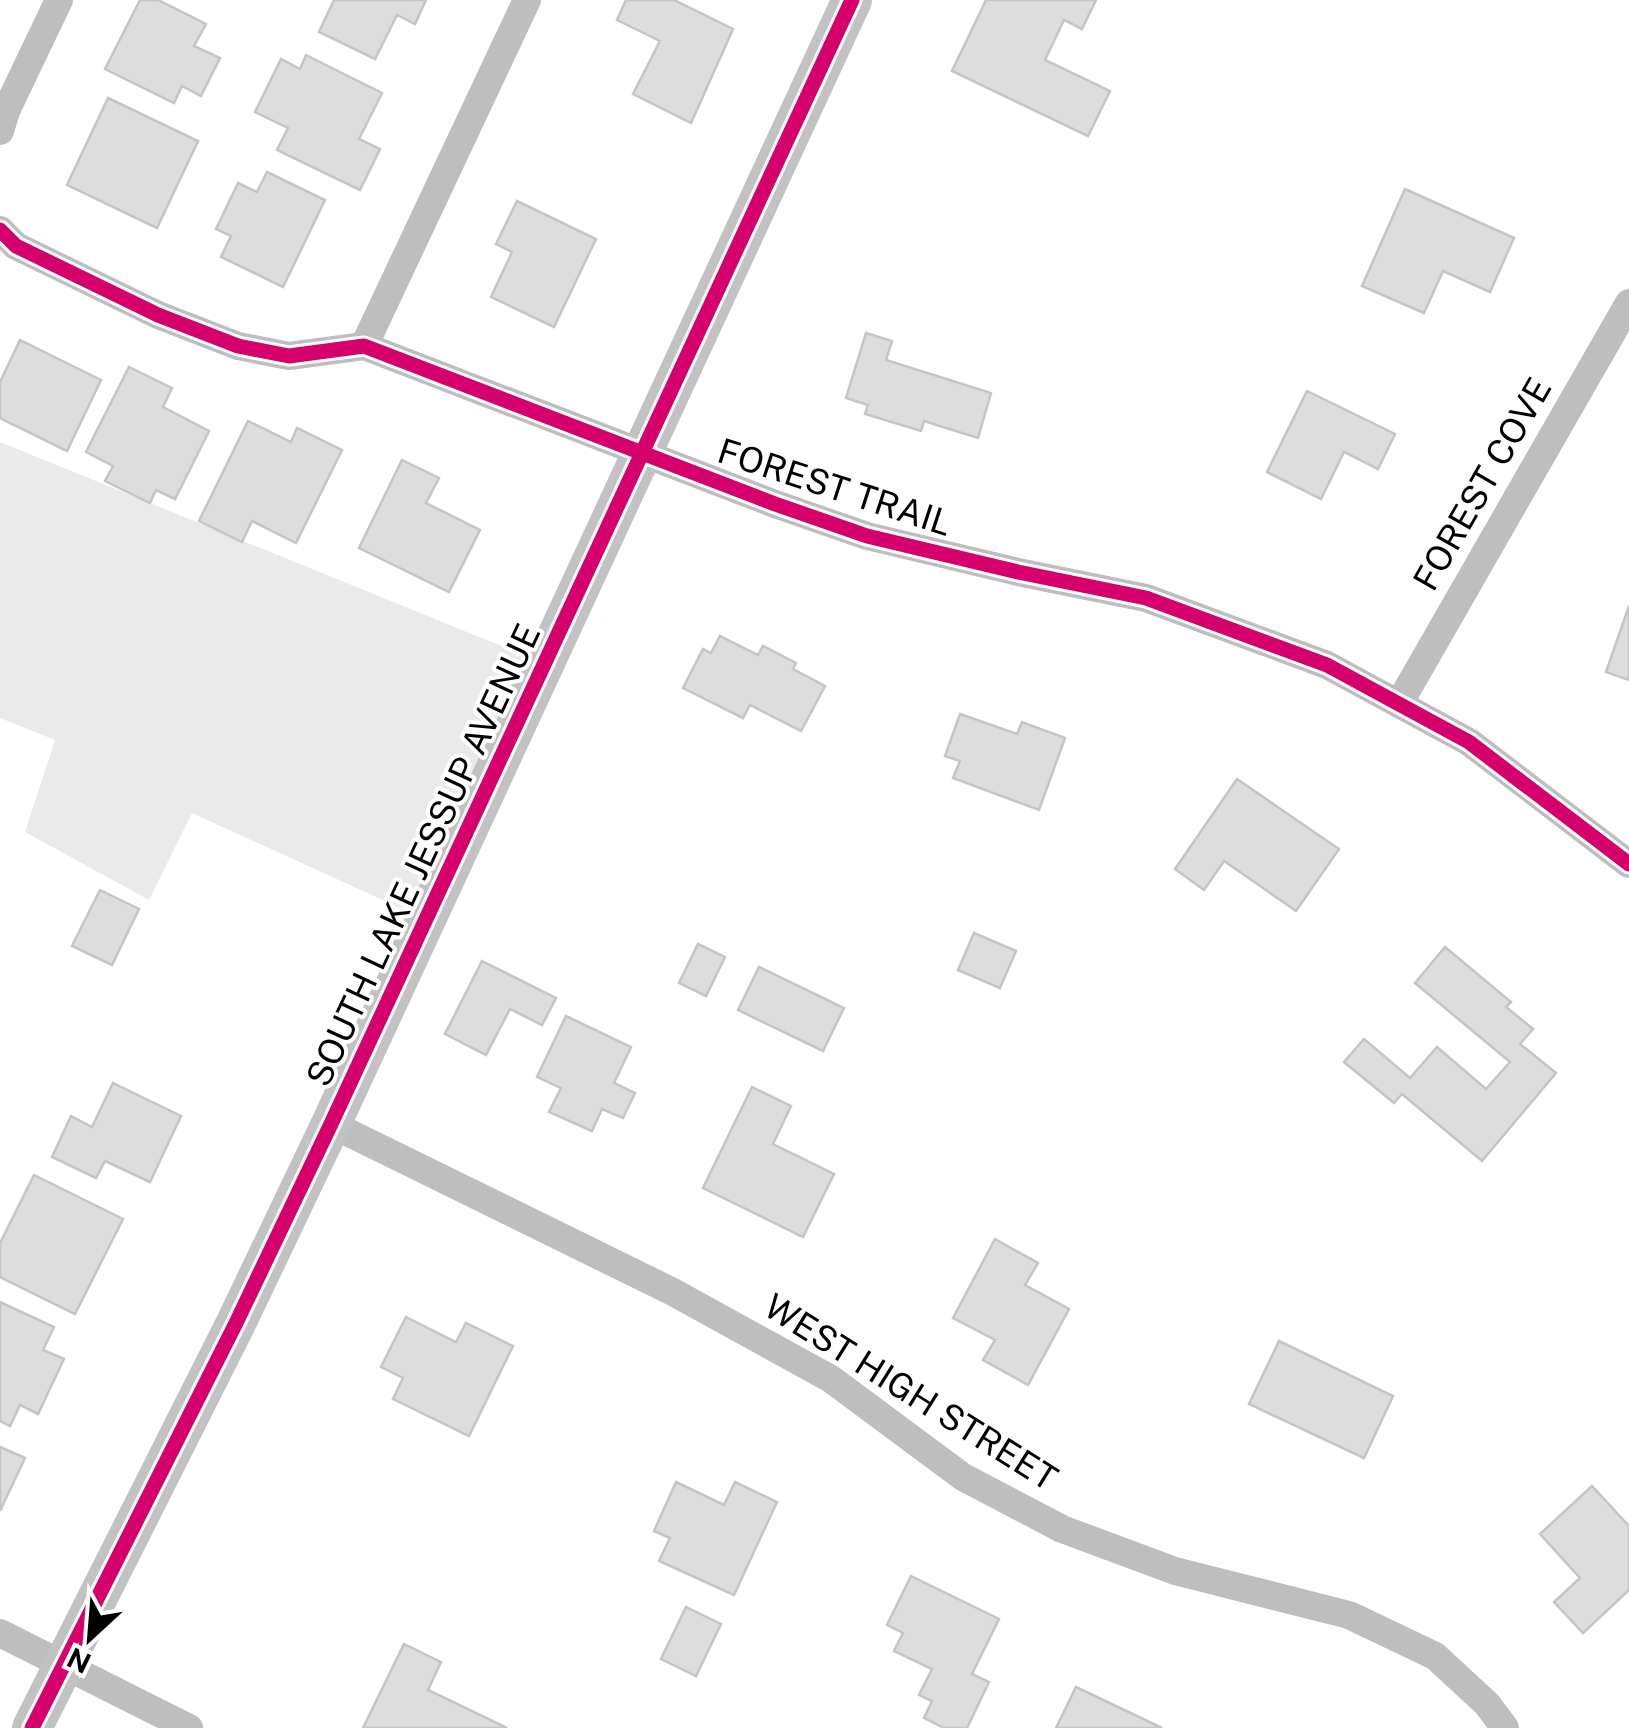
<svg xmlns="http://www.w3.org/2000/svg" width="1629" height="1728" font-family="'Public Sans',sans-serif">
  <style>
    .green { fill: #eaeaea }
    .building { fill: #ddd; stroke: #c5c5c5; stroke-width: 2.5 }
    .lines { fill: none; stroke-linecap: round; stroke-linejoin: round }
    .street { stroke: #bebebe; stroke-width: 28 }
    .secondary { stroke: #c2c2c2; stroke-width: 40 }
    .cycleway-casing { stroke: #fff; stroke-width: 21 }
    .cycleway { stroke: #d6006c; stroke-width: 15 }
    .labels { text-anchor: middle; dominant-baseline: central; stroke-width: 8; stroke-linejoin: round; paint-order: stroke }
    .street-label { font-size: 35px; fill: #000; stroke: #fff }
  </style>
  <rect width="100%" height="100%" fill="#fff"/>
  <path class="green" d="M 0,442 L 531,658 L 411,913 L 192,813 L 149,900 L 25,832 L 55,740 L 0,718 Z"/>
  <g class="building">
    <path d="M 140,0 L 158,0 L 206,24 L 194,46 L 220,58 L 201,96 L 182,86 L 174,103 L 105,69 Z"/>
    <path d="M 334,0 L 426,0 L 415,24 L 397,15 L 375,59 L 319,32 Z"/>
    <path d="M 626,0 L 674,0 L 733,29 L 691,123 L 633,94 L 660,41 L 617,20 Z"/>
    <path d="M 986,0 L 1096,0 L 1082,29 L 1064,20 L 1045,60 L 1110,91 L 1088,136 L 952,71 Z"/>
    <path d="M 306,55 L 382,93 L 359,139 L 380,149 L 360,190 L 277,150 L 288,128 L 255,112 L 281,59 L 300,69 Z"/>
    <path d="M 108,98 L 198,141 L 157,228 L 67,185 Z"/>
    <path d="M 267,172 L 325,200 L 283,287 L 221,257 L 231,236 L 216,229 L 238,183 L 257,192 Z"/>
    <path d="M 1405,189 L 1514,238 L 1490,292 L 1443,271 L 1424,313 L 1362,286 Z"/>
    <path d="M 517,201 L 596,239 L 554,327 L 491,297 L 512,252 L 496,244 Z"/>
    <path d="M 866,333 L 892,341 L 886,360 L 991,393 L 978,438 L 924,421 L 921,431 L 865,414 L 868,405 L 846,398 Z"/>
    <path d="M 20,340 L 101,380 L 67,451 L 0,418 L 0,382 Z"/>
    <path d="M 129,367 L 172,388 L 163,407 L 209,431 L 175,499 L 156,490 L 150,503 L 105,481 L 113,466 L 86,452 Z"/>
    <path d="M 1307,391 L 1395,434 L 1378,469 L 1344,452 L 1321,499 L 1267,472 Z"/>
    <path d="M 248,421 L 291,442 L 297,428 L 342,450 L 296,543 L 252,521 L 242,542 L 199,521 Z"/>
    <path d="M 402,460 L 439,478 L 426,503 L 480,530 L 449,592 L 359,548 Z"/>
    <path d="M 1629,606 L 1629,680 L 1606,672 Z"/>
    <path d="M 720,636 L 758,655 L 763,646 L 796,663 L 793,669 L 825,686 L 801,731 L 750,705 L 743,718 L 683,688 L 703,649 L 711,653 Z"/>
    <path d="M 960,714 L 1017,734 L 1022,722 L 1065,738 L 1039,810 L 953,778 L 960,761 L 945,756 Z"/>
    <path d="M 1237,779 L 1339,849 L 1296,911 L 1224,861 L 1204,890 L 1175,869 Z"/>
    <path d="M 100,890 L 139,909 L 112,965 L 72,946 Z"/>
    <path d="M 974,933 L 1016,951 L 1000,988 L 958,970 Z"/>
    <path d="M 698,944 L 725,957 L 706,996 L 679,983 Z"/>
    <path d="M 1445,947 L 1511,1002 L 1506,1007 L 1533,1029 L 1520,1044 L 1556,1073 L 1482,1161 L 1402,1094 L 1394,1103 L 1344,1062 L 1364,1039 L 1410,1078 L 1437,1047 L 1486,1089 L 1510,1062 L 1415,983 Z"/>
    <path d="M 482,961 L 556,998 L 542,1025 L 510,1009 L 486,1055 L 445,1034 Z"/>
    <path d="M 759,967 L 844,1008 L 823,1051 L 738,1010 Z"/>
    <path d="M 566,1016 L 631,1047 L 614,1083 L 635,1093 L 623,1118 L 602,1109 L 592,1131 L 549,1112 L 561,1088 L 537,1077 Z"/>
    <path d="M 113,1083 L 181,1116 L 150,1182 L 105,1161 L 96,1178 L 52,1157 L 71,1116 L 92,1127 Z"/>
    <path d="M 752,1087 L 791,1106 L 773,1144 L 834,1174 L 803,1237 L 703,1188 Z"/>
    <path d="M 34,1175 L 123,1219 L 75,1314 L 0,1277 L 0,1243 Z"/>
    <path d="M 995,1239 L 1038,1263 L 1025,1285 L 1069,1309 L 1028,1385 L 983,1360 L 995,1340 L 953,1318 Z"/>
    <path d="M 0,1302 L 54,1327 L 43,1350 L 64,1359 L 38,1414 L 20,1405 L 10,1426 L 0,1421 Z"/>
    <path d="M 406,1317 L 456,1342 L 466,1323 L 513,1346 L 469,1436 L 393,1399 L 403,1378 L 381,1367 Z"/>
    <path d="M 1279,1341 L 1393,1396 L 1364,1458 L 1249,1404 Z"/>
    <path d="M 0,1447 L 25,1458 L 0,1511 Z"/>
    <path d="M 676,1482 L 724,1505 L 735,1482 L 777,1502 L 734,1595 L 659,1561 L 670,1538 L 654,1531 Z"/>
    <path d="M 1592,1486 L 1629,1526 L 1629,1590 L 1583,1633 L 1554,1602 L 1580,1578 L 1540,1534 Z"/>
    <path d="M 911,1576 L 999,1619 L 972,1674 L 989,1682 L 967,1728 L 944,1728 L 924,1718 L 932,1701 L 919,1695 L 932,1669 L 894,1651 L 903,1633 L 887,1625 Z"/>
    <path d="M 686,1607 L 721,1624 L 696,1676 L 661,1659 Z"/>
    <path d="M 404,1644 L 441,1662 L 428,1690 L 507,1728 L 363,1728 Z"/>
    <path d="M 1076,1687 L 1162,1728 L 1056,1728 Z"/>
  </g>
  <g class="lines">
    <g class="street">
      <path d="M 0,131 L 6,111 L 59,0"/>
      <path d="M 0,230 L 16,246 L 158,315 L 238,346 L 289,356 L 364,346 L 775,504 L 867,536 L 1018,572 L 1146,598 L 1327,665 L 1469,742 L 1629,864"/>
      <path d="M 364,346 L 527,0"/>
      <path d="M 1400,702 L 1629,303"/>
      <path d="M 331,1124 L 673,1292 L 831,1379 L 963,1477 L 1062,1529 L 1175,1571 L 1349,1615 L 1435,1656 L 1487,1704 L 1505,1728"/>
      <path d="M 0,1633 L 189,1728"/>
    </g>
    <path class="secondary" d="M 32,1728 L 236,1323 L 331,1124 L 852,0"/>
    <g class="cycleway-casing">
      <g id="cycleway">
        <path d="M 0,230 L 16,246 L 158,315 L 238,346 L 289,356 L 364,346 L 775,504 L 867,536 L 1018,572 L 1146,598 L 1327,665 L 1469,742 L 1629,864"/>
        <path d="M 32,1728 L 236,1323 L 331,1124 L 852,0"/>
      </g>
    </g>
    <use href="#cycleway" class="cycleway"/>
  </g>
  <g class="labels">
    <g class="street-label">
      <text transform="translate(1482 484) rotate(-60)">FOREST COVE</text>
      <text transform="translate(835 487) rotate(18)">FOREST TRAIL</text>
      <text transform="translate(423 855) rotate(-65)">SOUTH LAKE JESSUP AVENUE</text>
      <text transform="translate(911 1392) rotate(32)">WEST HIGH STREET</text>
    </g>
  </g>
  <g transform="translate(90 1638) rotate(206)" stroke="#ffffff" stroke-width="8" paint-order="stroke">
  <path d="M0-8L18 38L0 25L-18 38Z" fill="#000000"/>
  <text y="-15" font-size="28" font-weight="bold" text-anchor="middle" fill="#000000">N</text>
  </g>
</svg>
